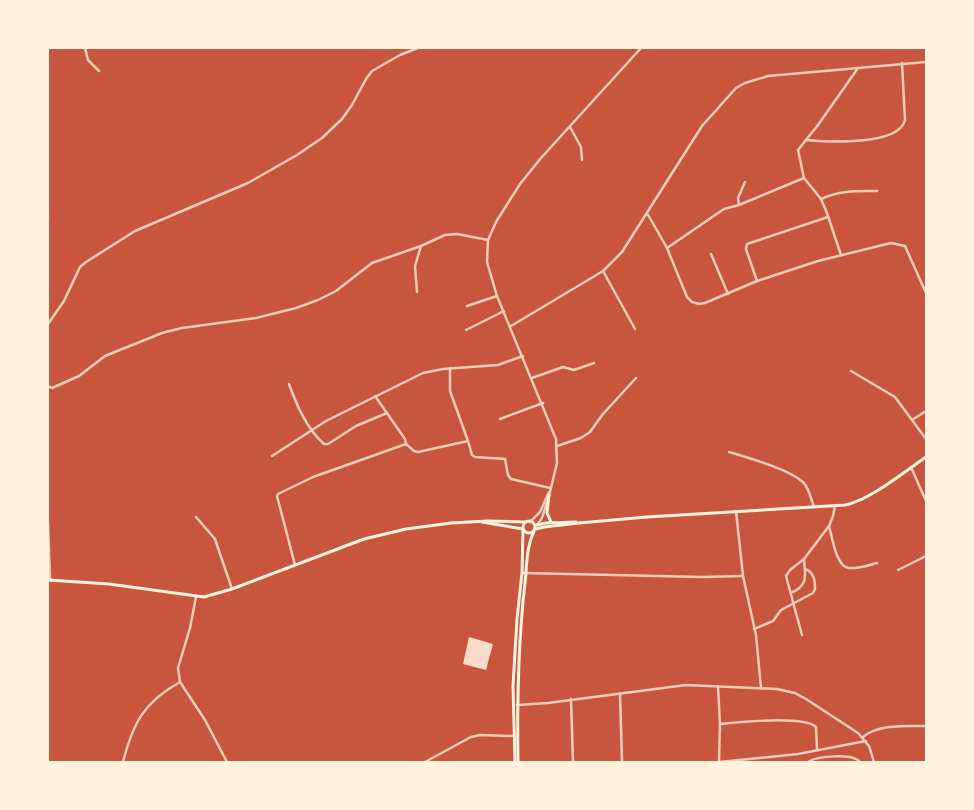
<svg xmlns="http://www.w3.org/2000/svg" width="974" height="810" font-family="Helvetica,sans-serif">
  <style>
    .building { fill: #f7dbc8 }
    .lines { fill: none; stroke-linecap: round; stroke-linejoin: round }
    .minor { stroke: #f1ccb7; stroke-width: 2.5 }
    .secondary { stroke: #fff3e0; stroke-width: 3 }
  </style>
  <rect width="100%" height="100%" fill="#c8553d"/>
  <path class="building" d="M 469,637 L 493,644 L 486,670 L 463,664 Z"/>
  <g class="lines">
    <g class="minor">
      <path d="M 85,48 L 88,60 L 99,71"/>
      <path d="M 570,127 L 581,147 L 582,160"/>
      <path d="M 806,140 C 827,142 899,146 905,120 L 902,63"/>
      <path d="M 821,199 C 840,190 857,191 877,191"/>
      <path d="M 739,205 L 738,198 L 745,182"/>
      <path d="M 647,213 L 667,248 L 687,297 L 692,302 L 699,304 L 705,303 L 757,281 L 818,261 L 891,243 L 905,246 L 926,293"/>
      <path d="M 48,216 L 48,217"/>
      <path d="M 667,248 L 724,209 L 739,205 L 804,178"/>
      <path d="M 711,254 L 728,294"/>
      <path d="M 841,255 L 827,213 L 821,199 L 804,178 L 798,150 L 818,125 L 858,68"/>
      <path d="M 603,271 L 635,329"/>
      <path d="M 757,281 L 746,249 L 747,244 L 828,217"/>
      <path d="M 417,292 L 415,266 L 421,246"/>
      <path d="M 467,306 L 497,296"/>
      <path d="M 48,324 L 64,301 L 80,267 L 86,262 L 135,231 L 248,183 L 297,155 L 322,138 L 342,119 L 352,105 L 366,79 L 372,71 L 400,55 L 418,48"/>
      <path d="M 511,326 L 603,271 L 622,252 L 702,126 L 736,88 L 745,83 L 768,76 L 926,62"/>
      <path d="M 466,330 L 504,311"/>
      <path d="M 450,368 L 450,391 L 468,441"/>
      <path d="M 851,371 L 895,397 L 926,439"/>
      <path d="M 532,378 L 563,367 L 574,370 L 594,363"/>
      <path d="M 289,384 C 297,406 307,429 324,444 L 328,444 L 356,426 L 387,413"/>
      <path d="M 48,386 L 52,388 L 79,376 L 105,356 L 162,333 L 182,328 L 256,318 L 296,308 L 318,300 L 336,291 L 372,263 L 421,246 L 445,235 L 457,234 L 488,240"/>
      <path d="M 500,419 L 543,403"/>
      <path d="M 912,420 L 926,411"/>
      <path d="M 406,444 L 414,451 L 418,452 L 468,441 L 472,455 L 475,457 L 505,459 L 508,475 L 511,479 L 550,488"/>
      <path d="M 557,446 L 581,438 L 590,432 L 603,414 L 636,378"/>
      <path d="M 729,452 C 749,458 788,469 803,482 C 809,488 811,499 814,507"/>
      <path d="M 272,456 L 326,421 L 423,373 L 443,369 L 498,365 L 523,356"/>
      <path d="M 911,467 L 926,501"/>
      <path d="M 549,496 L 557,463 L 556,439 L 497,296 L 487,262 L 488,240 L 496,222 L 520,184 L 541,158 L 641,48"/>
      <path d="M 736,511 L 743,576 L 756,635 L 761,688"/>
      <path d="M 196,517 L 215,539 L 232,589"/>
      <path d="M 48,522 L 50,580"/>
      <path d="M 530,522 L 540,512 L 549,492"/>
      <path d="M 537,525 L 542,518 L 547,502"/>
      <path d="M 829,526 C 832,536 836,567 849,568 C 858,569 869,565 877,563"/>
      <path d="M 295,565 L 277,496 L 278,494 L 313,477 L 406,444 L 405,439 L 375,396"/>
      <path d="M 898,570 L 926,556"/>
      <path d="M 524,573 L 702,577 L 743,576"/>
      <path d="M 791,593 C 809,585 805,576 804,559"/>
      <path d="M 196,597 L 190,628 L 178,668 L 180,682 L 205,720 L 227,762"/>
      <path d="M 754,629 L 773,621 L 781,610 L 813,593 L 815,589 C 815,580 814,572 805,569"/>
      <path d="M 802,635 L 786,576 L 790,570 L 804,559 L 829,526 L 833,516 L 835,506"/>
      <path d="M 718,686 L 720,724 L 719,761"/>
      <path d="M 620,693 L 622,762"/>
      <path d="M 571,699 L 573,762"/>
      <path d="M 517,705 L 548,703 L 686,685 L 777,689 L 795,693 L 806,699 L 858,733 L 869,746 L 874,762"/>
      <path d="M 720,724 C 740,722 803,715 816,727 L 817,750"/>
      <path d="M 863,737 C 878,724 907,726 926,726"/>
      <path d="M 123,762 C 133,723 144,702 180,682"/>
      <path d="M 425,762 L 471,737 L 480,735 L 514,736"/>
      <path d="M 719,762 L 798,754 L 866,741"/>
      <path d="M 808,762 C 817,756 853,753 860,762"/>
    </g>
    <g class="secondary">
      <path d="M 549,495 L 547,513 L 551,522"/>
      <circle cx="529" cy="527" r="6"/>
      <path d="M 482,522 L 523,529"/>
      <path d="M 537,525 L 546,523 L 576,522"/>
      <path d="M 536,529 L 544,527 L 579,523 L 647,517 L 845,505 C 870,500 904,472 926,457"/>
      <path d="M 48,580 L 109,584 L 204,597 L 232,589 L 364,539 L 406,529 L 451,523 L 488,521 L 525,522"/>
      <path d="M 515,762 L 513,686 L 517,619 L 522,573 L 523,530"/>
      <path d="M 518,762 C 517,702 518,643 525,583 C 527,566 526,548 534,531"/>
    </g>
  </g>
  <rect width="974" height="810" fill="none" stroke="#fff3e0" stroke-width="98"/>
</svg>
